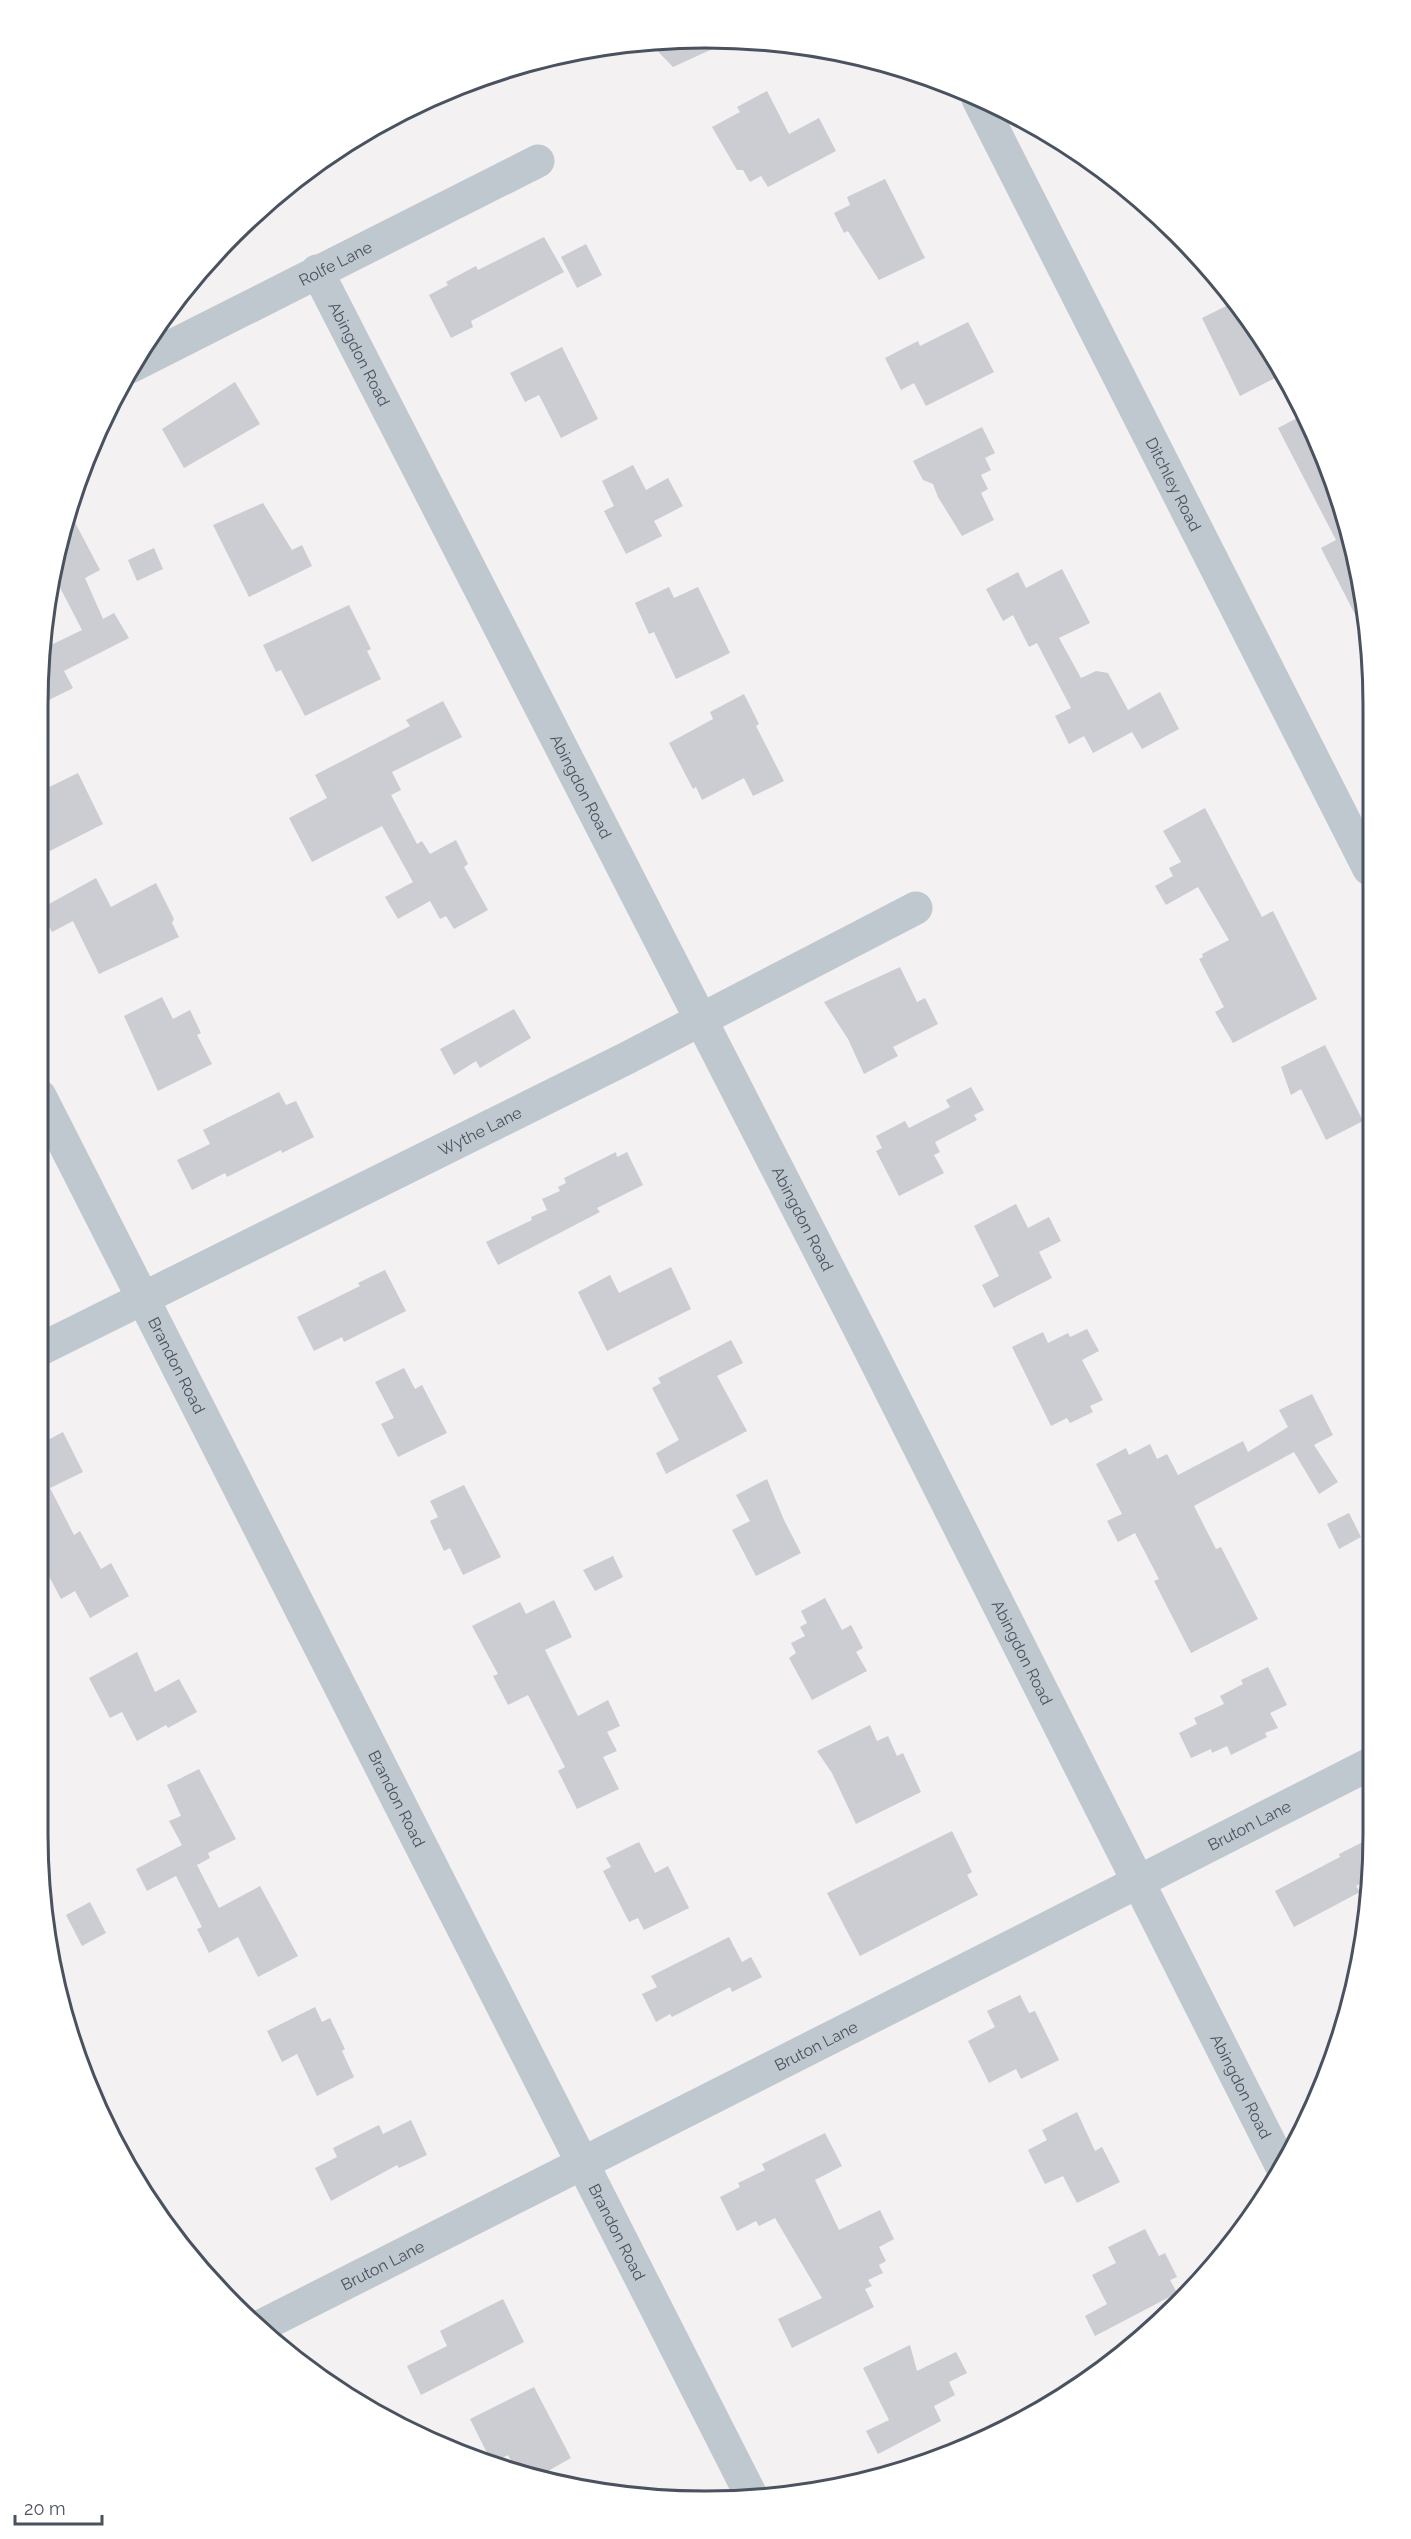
<svg xmlns="http://www.w3.org/2000/svg" width="1411" height="2539" font-family="Raleway,sans-serif">
  <style>
    .building { fill: #cbcdd3 }
    .lines { fill: none; stroke-linecap: round; stroke-linejoin: round }
    .minor { stroke: #bfc7cf; stroke-width: 33 }
    .labels { text-anchor: middle; dominant-baseline: central; stroke-width: 4.5; stroke-linejoin: round; paint-order: stroke }
    .street-label { font-size: 16px; fill: #49525e; stroke: #fff }
    .rim { fill: none; stroke: #49525e; stroke-width: 3 }
  </style>
  <rect width="100%" height="100%" fill="#f3f1f1"/>
  <g class="building">
    <path d="M 662,39 L 679,39 L 730,41 L 673,67 L 648,41 Z"/>
    <path d="M 767,91 L 789,134 L 819,118 L 836,151 L 768,187 L 761,176 L 750,182 L 743,170 L 737,170 L 712,127 L 740,112 L 737,107 Z"/>
    <path d="M 885,179 L 925,258 L 879,280 L 848,231 L 844,233 L 834,213 L 850,205 L 847,197 Z"/>
    <path d="M 544,237 L 564,272 L 471,321 L 473,327 L 451,338 L 429,295 L 448,285 L 446,282 L 476,266 L 478,270 Z"/>
    <path d="M 586,244 L 602,275 L 577,288 L 561,257 Z"/>
    <path d="M 1234,302 L 1261,335 L 1281,375 L 1240,396 L 1202,318 Z"/>
    <path d="M 968,322 L 994,372 L 926,406 L 914,383 L 901,390 L 885,358 L 918,341 L 920,346 Z"/>
    <path d="M 562,347 L 598,419 L 561,438 L 539,395 L 525,402 L 510,373 Z"/>
    <path d="M 235,382 L 260,424 L 184,468 L 162,429 Z"/>
    <path d="M 1301,416 L 1338,490 L 1368,619 L 1368,621 L 1360,624 L 1321,548 L 1336,540 L 1278,428 Z"/>
    <path d="M 982,427 L 995,453 L 985,458 L 991,470 L 981,475 L 988,489 L 981,493 L 994,520 L 962,536 L 938,497 L 933,484 L 923,480 L 913,461 Z"/>
    <path d="M 633,465 L 646,490 L 668,478 L 683,506 L 654,521 L 662,536 L 626,554 L 604,511 L 614,506 L 602,481 Z"/>
    <path d="M 263,503 L 292,550 L 302,545 L 312,566 L 249,597 L 213,525 Z"/>
    <path d="M 69,511 L 100,570 L 85,578 L 103,619 L 114,613 L 129,638 L 64,671 L 73,688 L 39,705 L 39,662 L 44,631 L 51,645 L 82,630 L 53,574 L 60,532 Z"/>
    <path d="M 154,548 L 163,569 L 137,581 L 128,560 Z"/>
    <path d="M 1062,569 L 1090,623 L 1059,638 L 1081,678 L 1096,671 L 1108,673 L 1128,710 L 1160,692 L 1179,729 L 1142,749 L 1132,732 L 1093,753 L 1084,736 L 1069,744 L 1055,716 L 1071,708 L 1037,643 L 1029,647 L 1013,615 L 1003,621 L 986,589 L 1018,572 L 1026,588 Z"/>
    <path d="M 669,587 L 674,598 L 698,587 L 730,653 L 676,679 L 654,632 L 649,634 L 635,603 Z"/>
    <path d="M 349,605 L 371,649 L 367,651 L 381,679 L 305,716 L 281,670 L 276,672 L 263,645 Z"/>
    <path d="M 744,694 L 759,724 L 756,726 L 784,781 L 753,796 L 744,778 L 702,800 L 696,787 L 693,789 L 669,743 L 713,719 L 710,712 Z"/>
    <path d="M 443,701 L 462,737 L 392,772 L 401,790 L 391,795 L 417,844 L 422,841 L 430,854 L 456,840 L 468,864 L 464,867 L 488,910 L 454,929 L 446,916 L 440,919 L 430,901 L 398,919 L 385,897 L 413,882 L 382,826 L 312,862 L 289,818 L 327,798 L 315,775 L 410,726 L 406,720 Z"/>
    <path d="M 78,773 L 103,824 L 40,856 L 39,792 Z"/>
    <path d="M 1205,808 L 1262,917 L 1273,911 L 1317,999 L 1233,1043 L 1215,1012 L 1224,1007 L 1199,959 L 1203,957 L 1202,954 L 1229,940 L 1198,887 L 1166,905 L 1155,886 L 1173,876 L 1169,868 L 1181,862 L 1163,831 Z"/>
    <path d="M 96,878 L 111,907 L 156,883 L 174,919 L 172,923 L 179,937 L 99,974 L 73,921 L 52,932 L 40,909 Z"/>
    <path d="M 900,967 L 917,1002 L 925,998 L 938,1024 L 893,1047 L 898,1056 L 864,1074 L 848,1039 L 824,1002 Z"/>
    <path d="M 162,997 L 173,1019 L 190,1010 L 201,1033 L 197,1035 L 212,1064 L 158,1091 L 124,1016 Z"/>
    <path d="M 514,1009 L 531,1038 L 480,1068 L 476,1061 L 454,1075 L 440,1049 Z"/>
    <path d="M 1325,1045 L 1363,1121 L 1326,1140 L 1301,1089 L 1291,1095 L 1281,1067 Z"/>
    <path d="M 971,1087 L 984,1110 L 974,1115 L 977,1120 L 935,1142 L 940,1152 L 934,1155 L 944,1173 L 899,1196 L 876,1151 L 882,1148 L 876,1136 L 905,1121 L 909,1128 L 950,1107 L 946,1100 Z"/>
    <path d="M 279,1092 L 286,1105 L 296,1101 L 314,1137 L 282,1153 L 281,1150 L 227,1177 L 225,1173 L 192,1190 L 177,1160 L 210,1144 L 203,1130 Z"/>
    <path d="M 616,1152 L 617,1157 L 627,1152 L 643,1185 L 597,1208 L 600,1212 L 498,1265 L 486,1242 L 532,1220 L 531,1217 L 547,1210 L 542,1199 L 560,1191 L 558,1187 L 566,1183 L 564,1178 Z"/>
    <path d="M 1016,1204 L 1028,1228 L 1049,1217 L 1061,1241 L 1039,1252 L 1052,1278 L 994,1308 L 982,1285 L 999,1276 L 974,1226 Z"/>
    <path d="M 671,1267 L 691,1309 L 607,1351 L 578,1292 L 610,1275 L 619,1293 Z"/>
    <path d="M 385,1270 L 406,1311 L 344,1342 L 342,1337 L 314,1351 L 297,1317 L 360,1286 L 358,1283 Z"/>
    <path d="M 1087,1329 L 1099,1351 L 1082,1360 L 1103,1400 L 1090,1406 L 1093,1412 L 1070,1423 L 1067,1418 L 1051,1426 L 1012,1347 L 1043,1332 L 1048,1343 L 1068,1333 L 1070,1337 Z"/>
    <path d="M 731,1340 L 743,1363 L 717,1376 L 747,1431 L 666,1474 L 656,1453 L 679,1440 L 652,1388 L 661,1383 L 658,1378 Z"/>
    <path d="M 404,1368 L 415,1389 L 422,1385 L 447,1433 L 398,1457 L 381,1424 L 394,1418 L 375,1382 Z"/>
    <path d="M 1312,1394 L 1333,1435 L 1314,1445 L 1338,1482 L 1319,1494 L 1294,1452 L 1194,1506 L 1216,1549 L 1221,1547 L 1258,1619 L 1191,1653 L 1154,1581 L 1159,1579 L 1135,1533 L 1118,1542 L 1107,1521 L 1122,1514 L 1096,1464 L 1126,1448 L 1129,1455 L 1150,1444 L 1157,1459 L 1167,1454 L 1178,1475 L 1243,1441 L 1248,1452 L 1288,1427 L 1279,1410 Z"/>
    <path d="M 63,1432 L 83,1472 L 50,1488 L 74,1535 L 80,1531 L 101,1569 L 111,1563 L 129,1596 L 90,1618 L 75,1591 L 61,1599 L 42,1563 L 42,1443 Z"/>
    <path d="M 767,1479 L 784,1520 L 801,1553 L 756,1576 L 732,1530 L 750,1521 L 736,1495 Z"/>
    <path d="M 464,1485 L 501,1557 L 463,1575 L 450,1548 L 444,1551 L 430,1521 L 438,1517 L 430,1501 Z"/>
    <path d="M 1349,1513 L 1361,1537 L 1339,1549 L 1327,1524 Z"/>
    <path d="M 613,1556 L 623,1577 L 595,1591 L 583,1570 Z"/>
    <path d="M 825,1598 L 842,1630 L 851,1625 L 863,1648 L 856,1652 L 867,1671 L 812,1700 L 789,1658 L 796,1653 L 791,1643 L 805,1636 L 800,1627 L 807,1623 L 801,1611 Z"/>
    <path d="M 554,1600 L 572,1637 L 545,1650 L 578,1716 L 608,1700 L 620,1726 L 607,1732 L 617,1751 L 603,1757 L 619,1789 L 577,1809 L 558,1771 L 565,1767 L 528,1695 L 508,1705 L 493,1676 L 498,1674 L 472,1626 L 520,1602 L 526,1614 Z"/>
    <path d="M 137,1652 L 155,1692 L 179,1679 L 197,1712 L 168,1728 L 166,1725 L 137,1741 L 122,1712 L 110,1718 L 89,1678 Z"/>
    <path d="M 1268,1667 L 1287,1705 L 1270,1713 L 1278,1728 L 1265,1733 L 1267,1737 L 1231,1755 L 1227,1746 L 1212,1753 L 1211,1749 L 1191,1758 L 1179,1733 L 1197,1724 L 1194,1718 L 1224,1704 L 1220,1696 L 1243,1684 L 1241,1680 Z"/>
    <path d="M 870,1725 L 877,1741 L 888,1736 L 897,1756 L 903,1753 L 921,1792 L 856,1824 L 832,1773 L 817,1751 Z"/>
    <path d="M 199,1769 L 236,1839 L 208,1853 L 210,1858 L 197,1865 L 219,1908 L 260,1886 L 298,1956 L 258,1977 L 238,1937 L 209,1953 L 197,1929 L 202,1927 L 176,1876 L 147,1891 L 136,1869 L 182,1845 L 169,1821 L 181,1816 L 167,1785 Z"/>
    <path d="M 952,1831 L 972,1872 L 967,1875 L 978,1895 L 860,1956 L 827,1893 Z"/>
    <path d="M 1365,1841 L 1372,1855 L 1372,1878 L 1356,1886 L 1360,1892 L 1294,1927 L 1275,1891 L 1340,1857 L 1339,1854 Z"/>
    <path d="M 639,1842 L 655,1873 L 668,1866 L 689,1908 L 644,1930 L 638,1918 L 629,1922 L 603,1871 L 611,1867 L 606,1858 Z"/>
    <path d="M 90,1902 L 106,1933 L 82,1946 L 66,1915 Z"/>
    <path d="M 729,1937 L 742,1962 L 751,1957 L 762,1977 L 732,1992 L 730,1987 L 672,2017 L 670,2014 L 656,2022 L 642,1994 L 657,1987 L 651,1976 Z"/>
    <path d="M 1020,1995 L 1029,2013 L 1035,2011 L 1059,2060 L 1021,2079 L 1016,2069 L 989,2083 L 968,2041 L 995,2027 L 987,2011 Z"/>
    <path d="M 315,2007 L 322,2022 L 330,2018 L 345,2049 L 342,2051 L 354,2077 L 317,2096 L 297,2054 L 282,2062 L 267,2031 Z"/>
    <path d="M 1077,2112 L 1095,2151 L 1102,2147 L 1120,2182 L 1077,2203 L 1063,2176 L 1045,2184 L 1028,2150 L 1047,2140 L 1042,2130 Z"/>
    <path d="M 411,2120 L 427,2155 L 399,2168 L 397,2165 L 331,2201 L 315,2168 L 337,2157 L 333,2148 L 379,2125 L 383,2134 Z"/>
    <path d="M 825,2133 L 842,2166 L 815,2180 L 839,2230 L 880,2210 L 894,2239 L 879,2247 L 886,2261 L 879,2265 L 883,2273 L 868,2280 L 872,2286 L 865,2289 L 874,2307 L 792,2348 L 778,2319 L 822,2298 L 775,2218 L 759,2226 L 756,2221 L 737,2231 L 720,2197 L 740,2187 L 738,2183 L 765,2170 L 762,2164 Z"/>
    <path d="M 1145,2229 L 1159,2256 L 1165,2253 L 1177,2277 L 1170,2280 L 1177,2293 L 1095,2336 L 1085,2316 L 1107,2304 L 1092,2275 L 1116,2263 L 1108,2247 Z"/>
    <path d="M 503,2299 L 524,2342 L 421,2395 L 407,2366 L 447,2346 L 440,2331 Z"/>
    <path d="M 910,2345 L 917,2371 L 956,2352 L 967,2373 L 949,2382 L 955,2395 L 934,2406 L 941,2421 L 878,2454 L 866,2431 L 889,2420 L 863,2368 Z"/>
    <path d="M 534,2387 L 571,2458 L 534,2479 L 517,2473 L 508,2455 L 492,2463 L 470,2419 Z"/>
  </g>
  <g class="lines">
    <g class="minor">
      <path id="s1" d="M 978,99 L 1369,869"/>
      <path id="s2" d="M 317,271 L 860,1330 L 1283,2169"/>
      <path id="s3" d="M 130,367 L 538,161"/>
      <path id="s4" d="M 40,1096 L 753,2499"/>
      <path id="s5" d="M 41,1349 L 627,1058 L 916,908"/>
      <path id="s6" d="M 259,2327 C 631,2141 1001,1951 1372,1763"/>
    </g>
  </g>
  <g class="labels">
    <g class="street-label">
      <text stroke="none"><textPath href="#s3" startOffset="230">Rolfe Lane</textPath></text>
      <text stroke="none"><textPath href="#s2" startOffset="93">Abingdon Road</textPath></text>
      <text stroke="none"><textPath href="#s1" startOffset="432">Ditchley Road</textPath></text>
      <text stroke="none"><textPath href="#s2" startOffset="579">Abingdon Road</textPath></text>
      <text stroke="none"><textPath href="#s5" startOffset="490">Wythe Lane</textPath></text>
      <text stroke="none"><textPath href="#s2" startOffset="1065">Abingdon Road</textPath></text>
      <text stroke="none"><textPath href="#s4" startOffset="302">Brandon Road</textPath></text>
      <text stroke="none"><textPath href="#s2" startOffset="1551">Abingdon Road</textPath></text>
      <text stroke="none"><textPath href="#s4" startOffset="788">Brandon Road</textPath></text>
      <text stroke="none"><textPath href="#s6" startOffset="1110">Bruton Lane</textPath></text>
      <text stroke="none"><textPath href="#s6" startOffset="624">Bruton Lane</textPath></text>
      <text stroke="none"><textPath href="#s2" startOffset="2037">Abingdon Road</textPath></text>
      <text stroke="none"><textPath href="#s4" startOffset="1274">Brandon Road</textPath></text>
      <text stroke="none"><textPath href="#s6" startOffset="138">Bruton Lane</textPath></text>
    </g>
  </g>
  <path d="M0 0H1411V2539H0ZM705 48H706A657 657 0 0 1 1363 705V1834A657 657 0 0 1 706 2491H705A657 657 0 0 1 48 1834V705A657 657 0 0 1 705 48Z" fill="#fff" fill-rule="evenodd"/>
  <path class="rim" d="M705 48H706A657 657 0 0 1 1363 705V1834A657 657 0 0 1 706 2491H705A657 657 0 0 1 48 1834V705A657 657 0 0 1 705 48Z"/>
  <path d="M15 2515v9h87v-9" fill="none" stroke="#49525e" stroke-width="3"/>
  <text x="24" y="2515" font-size="18" fill="#49525e" stroke="#ffffff" stroke-width="4.5" paint-order="stroke">20 m</text>
</svg>
